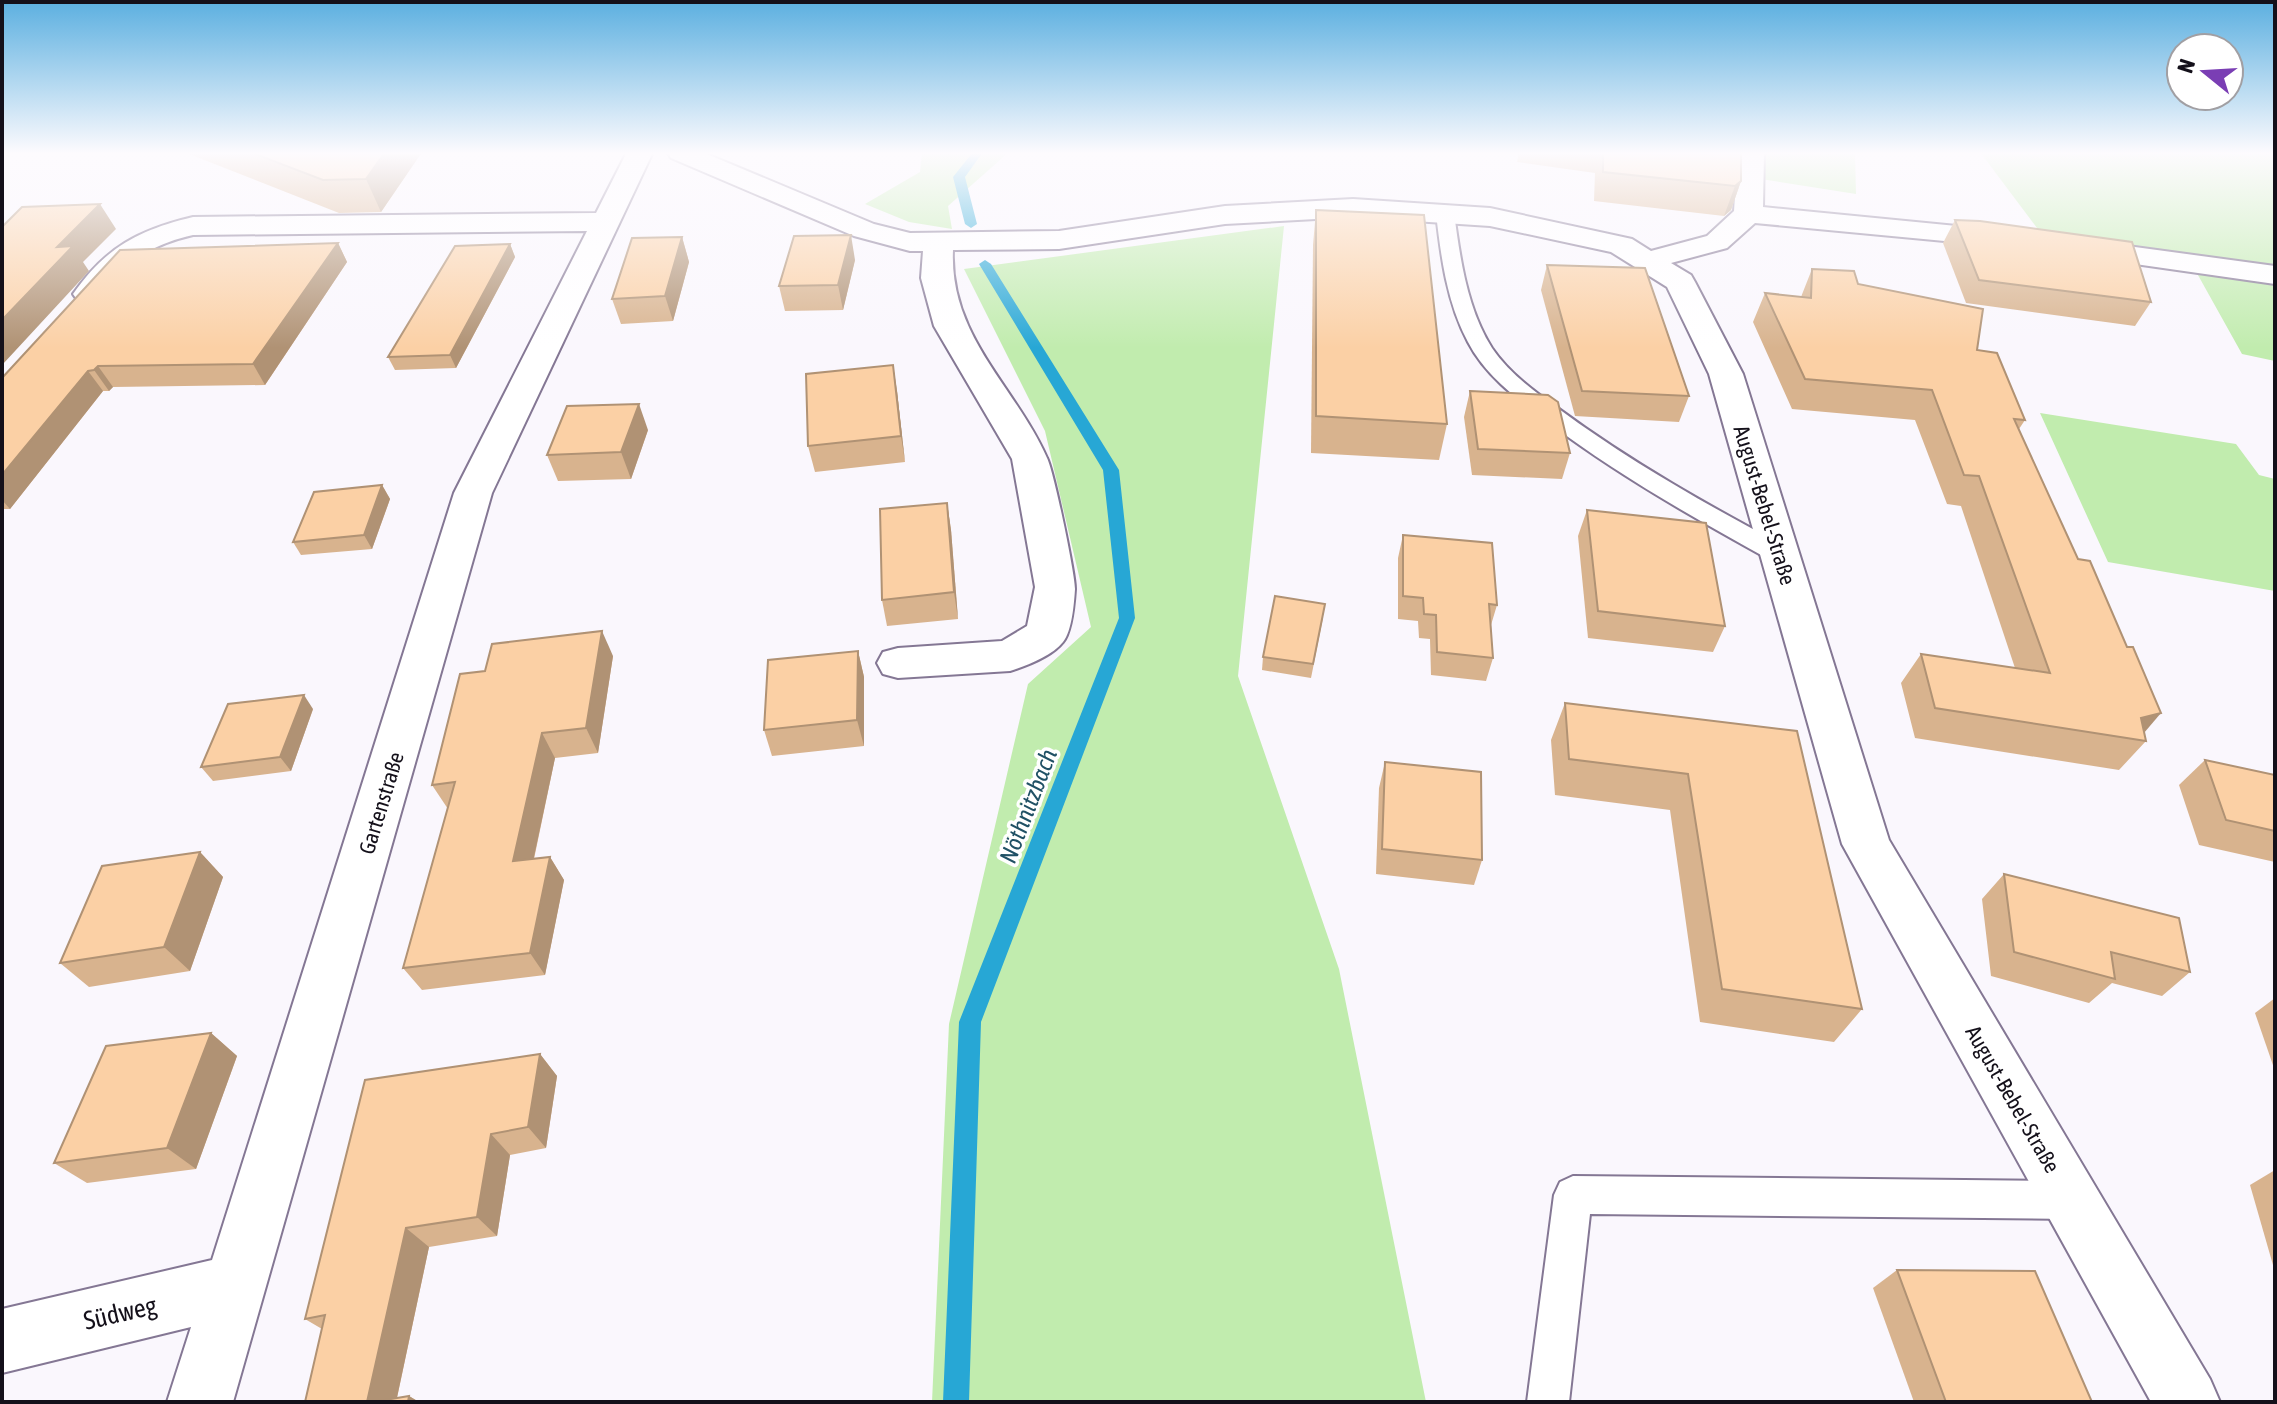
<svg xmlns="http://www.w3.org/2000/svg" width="2277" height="1404" font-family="'Asap Condensed',sans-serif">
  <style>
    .green { fill: #c1ecae }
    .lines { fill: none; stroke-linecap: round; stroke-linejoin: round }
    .stream { fill: #27a7d5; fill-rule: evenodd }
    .service-casing { stroke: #847794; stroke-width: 4 }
    .minor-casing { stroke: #847794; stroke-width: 4 }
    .service { fill: #fff; fill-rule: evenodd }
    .minor { fill: #fff; fill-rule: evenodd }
    .wall { fill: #d8b38e }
    .shaded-wall { fill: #b09274 }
    .building { fill: #fbd0a5; stroke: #b09274; stroke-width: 2 }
    .labels { text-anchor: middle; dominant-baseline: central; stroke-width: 7; stroke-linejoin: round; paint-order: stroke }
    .street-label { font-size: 22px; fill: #14101a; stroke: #fff }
    .water-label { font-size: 24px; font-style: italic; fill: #205165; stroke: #fff }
    .near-street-label { font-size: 26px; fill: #14101a; stroke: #fff }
  </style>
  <rect width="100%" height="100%" fill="#faf7fd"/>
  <g class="green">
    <path d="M 922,152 L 1009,152 L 948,206 L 952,229 L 909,222 L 865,204 L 920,172 Z"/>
    <path d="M 1763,152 L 1855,152 L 1856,194 L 1761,179 Z"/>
    <path d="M 1980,152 L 2275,152 L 2275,361 L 2242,354 L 2189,259 L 2043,236 Z"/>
    <path d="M 1284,226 L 1238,676 L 1339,969 L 1426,1402 L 932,1402 L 949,1024 L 1028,684 L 1091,627 L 1045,431 L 964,269 Z"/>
    <path d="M 2040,413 L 2236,444 L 2259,475 L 2275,479 L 2275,591 L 2108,562 Z"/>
  </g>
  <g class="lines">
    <g class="stream">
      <path d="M 973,152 L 983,152 L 965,177 L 977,224 L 971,228 L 965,224 L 953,177 Z"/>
      <path d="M 985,260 L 991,264 L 1119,470 L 1135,618 L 981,1022 L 969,1402 L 943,1402 L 959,1022 L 1119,618 L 1103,470 L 979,264 Z"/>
    </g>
    <g class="service-casing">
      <g id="service">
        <path d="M 1445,208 L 1454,213 C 1460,258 1467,309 1492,348 C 1509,373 1535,392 1559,409 C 1632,463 1711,507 1790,549 L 1794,555 L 1790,561 L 1781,563 L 1772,561 C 1694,518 1616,474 1545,420 C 1516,398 1485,375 1468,342 C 1447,303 1441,257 1436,213 Z"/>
        <path d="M 1573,1176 L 2071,1181 L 2084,1187 L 2090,1200 L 2084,1213 L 2071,1219 L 1590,1214 L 1569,1402 L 1527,1402 L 1554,1195 L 1560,1182 Z"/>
      </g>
    </g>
    <g class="minor-casing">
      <g id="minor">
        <path d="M 627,152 L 653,152 L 492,493 L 233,1402 L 167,1402 L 191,1327 L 2,1373 L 2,1309 L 212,1260 L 454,493 L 587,231 L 193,235 C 176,239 160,244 146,253 C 123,269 108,308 78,301 L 73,294 C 106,247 139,230 193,217 L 596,213 Z"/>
        <path d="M 667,152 L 702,152 L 874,224 L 910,233 L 1059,231 L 1225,206 L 1353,199 L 1490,208 L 1632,239 L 1651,251 L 1707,236 L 1734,211 L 1738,152 L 1764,152 L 1763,207 L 2018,232 L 2023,238 L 2018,244 L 2008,247 L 1755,223 L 1727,248 L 1671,263 L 1691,275 L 1695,282 L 1743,374 L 1889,840 L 2210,1379 L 2220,1402 L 2151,1402 L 1842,844 L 1709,374 L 1667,287 L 1611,252 L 1490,226 L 1353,217 L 1225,224 L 1059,249 L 953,250 C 949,336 1015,386 1047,458 C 1054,472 1075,574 1075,589 C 1074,604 1072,631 1063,642 C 1052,656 1026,666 1010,671 L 898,678 L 883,674 L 877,663 L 883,652 L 898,648 L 1002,641 L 1027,626 L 1035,587 L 1012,459 L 934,326 L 921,278 L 923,251 L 910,251 L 854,236 L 671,158 Z"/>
        <path d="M 2076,239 L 2275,266 L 2275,284 L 2065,254 L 2061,248 L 2065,242 Z"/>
      </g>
    </g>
    <use href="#service" class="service"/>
    <use href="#minor" class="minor"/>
  </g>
  <g class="wall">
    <path d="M 184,152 L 422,152 L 381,212 L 339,213 Z"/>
    <path d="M 1519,152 L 1741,152 L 1741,181 L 1731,210 L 1724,216 L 1594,201 L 1595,173 L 1517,162 Z"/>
    <path d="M 1316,210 L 1447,424 L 1439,460 L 1311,453 L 1313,245 Z"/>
    <path d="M 1955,220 L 2151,302 L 2135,326 L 1966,303 L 1943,243 Z"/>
    <path d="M 682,237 L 689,262 L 673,321 L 621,324 L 612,299 Z"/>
    <path d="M 338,243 L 347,262 L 265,385 L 113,387 L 109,391 L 103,391 L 10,509 L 2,509 L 2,378 Z"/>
    <path d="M 510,244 L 515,257 L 456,368 L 395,370 L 388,357 Z"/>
    <path d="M 855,260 L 843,310 L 785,311 L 779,286 Z"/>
    <path d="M 1547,265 L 1689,396 L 1679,422 L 1575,416 L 1541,290 Z"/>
    <path d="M 1812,269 L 1858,284 L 1977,350 L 2025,420 L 2019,429 L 2144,733 L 2146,741 L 2119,770 L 1915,738 L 1901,683 L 1921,654 L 2015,668 L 1961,506 L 1947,504 L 1915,420 L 1792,409 L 1753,322 L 1765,293 L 1801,297 Z"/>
    <path d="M 897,391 L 905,462 L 815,472 L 808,446 Z"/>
    <path d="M 1470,391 L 1570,453 L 1562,479 L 1472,475 L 1464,417 Z"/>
    <path d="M 648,430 L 631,479 L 558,481 L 547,455 Z"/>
    <path d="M 382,485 L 390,499 L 372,549 L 301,555 L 293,542 Z"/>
    <path d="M 947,503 L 951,530 L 958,619 L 887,626 L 882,600 Z"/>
    <path d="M 1587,510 L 1725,626 L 1713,652 L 1588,638 L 1578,536 Z"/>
    <path d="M 1403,535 L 1497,605 L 1491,625 L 1493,658 L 1486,681 L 1431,675 L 1430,639 L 1419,638 L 1418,621 L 1398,619 L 1398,558 Z"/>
    <path d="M 1323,618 L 1311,678 L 1262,670 L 1263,657 Z"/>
    <path d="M 858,651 L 864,677 L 864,746 L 772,756 L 764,730 Z"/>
    <path d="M 613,656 L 598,753 L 555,758 L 534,859 L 550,857 L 564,880 L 545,975 L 422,990 L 403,968 L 448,809 L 432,785 Z"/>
    <path d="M 1565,703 L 1797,731 L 1862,1009 L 1834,1042 L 1700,1022 L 1670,810 L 1555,795 L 1551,740 Z"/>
    <path d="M 313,709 L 291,771 L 213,781 L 201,767 Z"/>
    <path d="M 2205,760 L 2275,775 L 2275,862 L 2199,845 L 2179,785 Z"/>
    <path d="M 1385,762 L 1482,860 L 1474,885 L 1376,874 L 1379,788 Z"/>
    <path d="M 200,852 L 223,877 L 190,971 L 89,987 L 60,963 Z"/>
    <path d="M 2004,874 L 2190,972 L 2162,996 L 2112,983 L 2089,1003 L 1991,976 L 1982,899 Z"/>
    <path d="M 2275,998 L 2275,1071 L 2255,1013 Z"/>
    <path d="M 211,1033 L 237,1056 L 196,1169 L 87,1183 L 54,1163 Z"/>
    <path d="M 540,1054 L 557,1076 L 546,1148 L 510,1155 L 497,1236 L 429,1247 L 397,1398 L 409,1396 L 419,1402 L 305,1402 L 322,1329 L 305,1319 Z"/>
    <path d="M 2275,1170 L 2275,1272 L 2250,1185 Z"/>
    <path d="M 1897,1270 L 2092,1402 L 1914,1402 L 1873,1288 Z"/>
  </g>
  <g class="shaded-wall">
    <path d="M 385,152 L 422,152 L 381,212 L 366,179 Z"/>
    <path d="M 1741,181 L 1731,210 L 1724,216 L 1735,186 Z"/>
    <path d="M 100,204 L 116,229 L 83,262 L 89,271 L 3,364 L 2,362 L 2,320 L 57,247 Z"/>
    <path d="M 851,235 L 855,260 L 843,310 L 838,285 Z"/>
    <path d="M 682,237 L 689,262 L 673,321 L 665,296 Z"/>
    <path d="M 338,243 L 347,262 L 265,385 L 253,364 Z"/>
    <path d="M 510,244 L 515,257 L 456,368 L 450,355 Z"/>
    <path d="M 893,365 L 897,391 L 905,462 L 901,436 Z"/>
    <path d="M 98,366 L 113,387 L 109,391 L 94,370 Z"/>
    <path d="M 88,371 L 103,391 L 10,509 L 2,500 L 2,475 Z"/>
    <path d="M 639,404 L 648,430 L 631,479 L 621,452 Z"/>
    <path d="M 382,485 L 390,499 L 372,549 L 364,535 Z"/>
    <path d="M 947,503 L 951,530 L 958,619 L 954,592 Z"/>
    <path d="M 602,631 L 613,656 L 598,753 L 586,728 Z"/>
    <path d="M 858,651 L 864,677 L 864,746 L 857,720 Z"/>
    <path d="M 304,695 L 313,709 L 291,771 L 280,757 Z"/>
    <path d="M 2161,713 L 2138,740 L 2141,718 Z"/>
    <path d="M 542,733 L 555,758 L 528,885 L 513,861 Z"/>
    <path d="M 200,852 L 223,877 L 190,971 L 164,947 Z"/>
    <path d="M 550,857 L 564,880 L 545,975 L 530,953 Z"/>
    <path d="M 211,1033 L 237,1056 L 196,1169 L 167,1148 Z"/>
    <path d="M 540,1054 L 557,1076 L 546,1148 L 528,1127 Z"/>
    <path d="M 491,1134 L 510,1155 L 497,1236 L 477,1217 Z"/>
    <path d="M 406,1228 L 429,1247 L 396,1402 L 367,1402 Z"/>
    <path d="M 409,1396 L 419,1402 L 408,1402 Z"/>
  </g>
  <g class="building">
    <path d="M 250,152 L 385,152 L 366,179 L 323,180 Z"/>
    <path d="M 1603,152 L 1741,152 L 1741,181 L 1735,186 L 1603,172 Z"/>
    <path d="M 100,204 L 57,247 L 73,246 L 2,320 L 2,227 L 22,207 Z"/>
    <path d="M 1316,210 L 1424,215 L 1447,424 L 1316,416 Z"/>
    <path d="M 1955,220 L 1980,221 L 2132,242 L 2151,302 L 1979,280 Z"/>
    <path d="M 851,235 L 838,285 L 779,286 L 794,236 Z"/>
    <path d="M 682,237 L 665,296 L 612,299 L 632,238 Z"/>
    <path d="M 338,243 L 253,364 L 98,366 L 94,370 L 88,371 L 2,475 L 2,378 L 120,250 Z"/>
    <path d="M 510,244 L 450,355 L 388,357 L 455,246 Z"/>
    <path d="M 1547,265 L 1645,268 L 1689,396 L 1582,391 Z"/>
    <path d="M 1812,269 L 1854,271 L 1858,284 L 1983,309 L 1977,350 L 1997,353 L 2025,420 L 2014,419 L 2078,559 L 2090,561 L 2127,647 L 2133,647 L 2161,713 L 2141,718 L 2146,741 L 1935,708 L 1921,654 L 2050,673 L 1979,476 L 1964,475 L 1932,390 L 1805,379 L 1765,293 L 1811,298 Z"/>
    <path d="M 893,365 L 901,436 L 808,446 L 806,374 Z"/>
    <path d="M 1470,391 L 1548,395 L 1558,402 L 1570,453 L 1478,449 Z"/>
    <path d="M 639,404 L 621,452 L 547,455 L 567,406 Z"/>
    <path d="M 382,485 L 364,535 L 293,542 L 314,492 Z"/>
    <path d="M 947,503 L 954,592 L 882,600 L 880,509 Z"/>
    <path d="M 1587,510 L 1706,523 L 1725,626 L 1598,611 Z"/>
    <path d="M 1403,535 L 1492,543 L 1497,605 L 1489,604 L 1493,658 L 1437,652 L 1436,615 L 1424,614 L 1423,598 L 1403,596 Z"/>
    <path d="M 1275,596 L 1325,604 L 1313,664 L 1263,657 Z"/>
    <path d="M 602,631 L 586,728 L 542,733 L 513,861 L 550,857 L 530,953 L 403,968 L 455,782 L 432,785 L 460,674 L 485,671 L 492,644 Z"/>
    <path d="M 858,651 L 857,720 L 764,730 L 768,660 Z"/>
    <path d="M 304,695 L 280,757 L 201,767 L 228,704 Z"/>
    <path d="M 1565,703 L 1797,731 L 1862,1009 L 1722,989 L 1688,774 L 1569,759 Z"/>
    <path d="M 2205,760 L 2275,775 L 2275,831 L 2226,820 Z"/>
    <path d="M 1385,762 L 1481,772 L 1482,860 L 1382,849 Z"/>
    <path d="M 200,852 L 164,947 L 60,963 L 102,866 Z"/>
    <path d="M 2004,874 L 2179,918 L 2190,972 L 2111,952 L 2115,979 L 2014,952 Z"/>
    <path d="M 211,1033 L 167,1148 L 54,1163 L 106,1046 Z"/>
    <path d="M 540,1054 L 528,1127 L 491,1134 L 477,1217 L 406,1228 L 367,1402 L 305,1402 L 325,1315 L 305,1319 L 365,1080 Z"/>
    <path d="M 1897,1270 L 2035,1271 L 2092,1402 L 1946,1402 Z"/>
    <path d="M 409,1396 L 408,1402 L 373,1402 Z"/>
  </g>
  <linearGradient id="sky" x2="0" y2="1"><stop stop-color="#5bafe0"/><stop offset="0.44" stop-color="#fdfbfe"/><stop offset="1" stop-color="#fdfbfe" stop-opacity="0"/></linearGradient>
  <rect width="2277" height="348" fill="url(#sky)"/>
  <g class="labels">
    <g class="street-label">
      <text transform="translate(1765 505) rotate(73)">August-Bebel-Straße</text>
      <text transform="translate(381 803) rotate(-73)">Gartenstraße</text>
      <text transform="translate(2013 1099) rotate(60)">August-Bebel-Straße</text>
    </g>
    <g class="water-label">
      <text transform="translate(1028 806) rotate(-69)">Nöthnitzbach</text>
    </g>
    <g class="near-street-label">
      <text transform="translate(120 1313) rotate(-13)">Südweg</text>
    </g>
  </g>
  <rect width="2277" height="1404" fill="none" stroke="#14101a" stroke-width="8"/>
  <g transform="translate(2205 72) rotate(288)"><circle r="38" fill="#ffffff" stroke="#a19fa3" stroke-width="2"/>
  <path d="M0-6L14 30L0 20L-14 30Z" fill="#7a3eb4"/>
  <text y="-12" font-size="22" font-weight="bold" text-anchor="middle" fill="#14101a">N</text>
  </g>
</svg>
